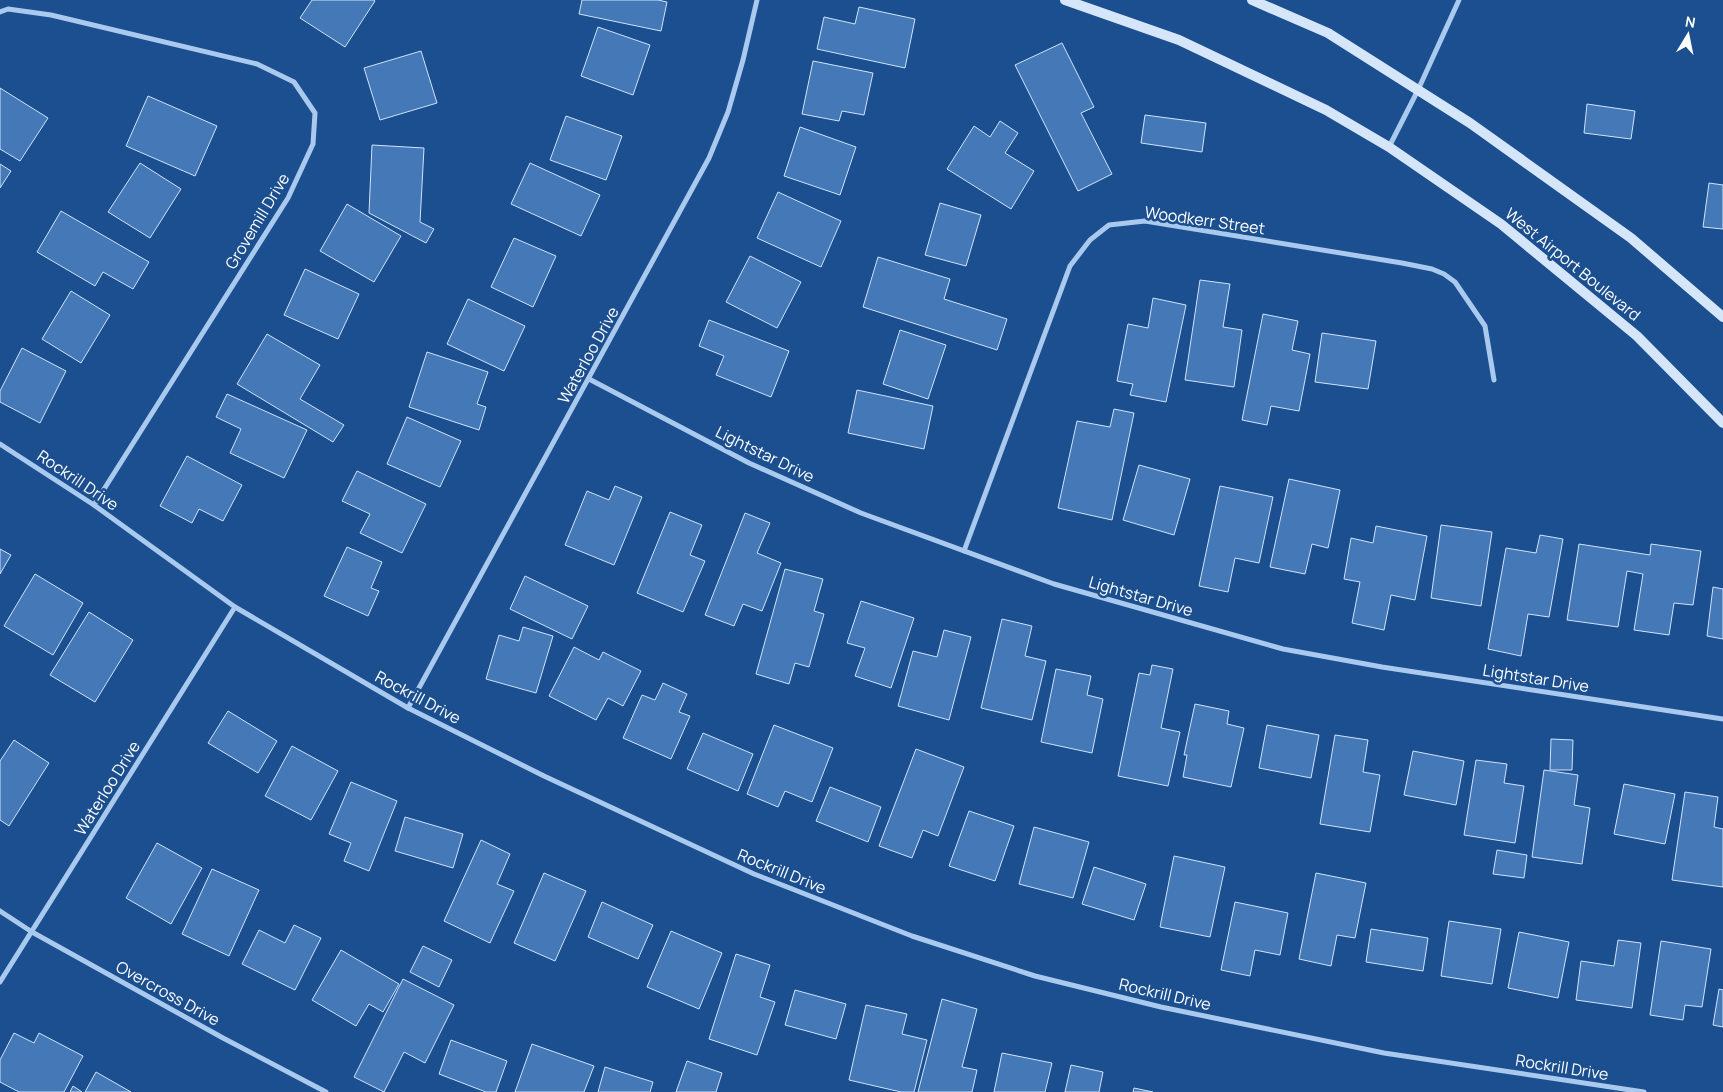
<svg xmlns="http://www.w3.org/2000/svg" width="1723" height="1092" font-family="Manrope,sans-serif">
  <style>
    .building { fill: #4478b7; stroke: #cfe3fa }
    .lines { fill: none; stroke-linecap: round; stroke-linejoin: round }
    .street { stroke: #a9c9ee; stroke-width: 5 }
    .secondary { stroke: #d6e6fa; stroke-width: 10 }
    .labels { text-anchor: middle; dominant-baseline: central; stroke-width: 5; stroke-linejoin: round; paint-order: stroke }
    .street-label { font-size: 16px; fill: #fff; stroke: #1b4f8f }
  </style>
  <rect width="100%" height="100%" fill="#1b4f8f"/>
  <g class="building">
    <path d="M 312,0 L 374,0 L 375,1 L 345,47 L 300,18 Z"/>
    <path d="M 582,0 L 658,0 L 667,2 L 661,31 L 579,14 Z"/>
    <path d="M 859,7 L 915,19 L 905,68 L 817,49 L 824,17 L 855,24 Z"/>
    <path d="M 598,27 L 650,45 L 633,95 L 581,76 Z"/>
    <path d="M 1062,43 L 1094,107 L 1081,113 L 1112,174 L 1078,191 L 1015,65 Z"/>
    <path d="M 421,51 L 437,103 L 380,120 L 364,68 Z"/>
    <path d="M 813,61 L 873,73 L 864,115 L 842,111 L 839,121 L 802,114 Z"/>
    <path d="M 0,88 L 48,118 L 20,161 L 0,149 Z"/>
    <path d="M 148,96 L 217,126 L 195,176 L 126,146 Z"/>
    <path d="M 1587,104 L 1635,111 L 1631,139 L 1584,133 Z"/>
    <path d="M 1145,115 L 1206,123 L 1202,152 L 1141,143 Z"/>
    <path d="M 566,116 L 622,136 L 606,180 L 550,160 Z"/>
    <path d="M 1000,121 L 1018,133 L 1005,153 L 1034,171 L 1011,209 L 947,169 L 974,126 L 990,137 Z"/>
    <path d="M 800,127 L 856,147 L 840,195 L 784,176 Z"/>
    <path d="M 372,145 L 424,148 L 420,222 L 434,229 L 426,243 L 369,213 Z"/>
    <path d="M 140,163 L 181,189 L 150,238 L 108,212 Z"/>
    <path d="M 530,163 L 600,195 L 581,236 L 511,204 Z"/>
    <path d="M 0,164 L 11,171 L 0,188 Z"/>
    <path d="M 1709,183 L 1723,185 L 1723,229 L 1703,227 Z"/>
    <path d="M 778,192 L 841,221 L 821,267 L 757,238 Z"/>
    <path d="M 940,203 L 981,215 L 966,266 L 925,255 Z"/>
    <path d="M 347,204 L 401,236 L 374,282 L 320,251 Z"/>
    <path d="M 61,211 L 149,262 L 133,289 L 103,272 L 95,286 L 37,252 Z"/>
    <path d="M 514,238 L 556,256 L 533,307 L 491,287 Z"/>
    <path d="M 750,256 L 801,282 L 777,328 L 726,302 Z"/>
    <path d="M 878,257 L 950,279 L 944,299 L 1007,319 L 997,350 L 863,307 Z"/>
    <path d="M 305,269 L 359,294 L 338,339 L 284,315 Z"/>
    <path d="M 1200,280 L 1230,284 L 1223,327 L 1242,330 L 1234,387 L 1185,380 Z"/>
    <path d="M 71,291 L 110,315 L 81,363 L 42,339 Z"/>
    <path d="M 1153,298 L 1186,305 L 1166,402 L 1130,395 L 1133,384 L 1117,381 L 1128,324 L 1148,328 Z"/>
    <path d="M 468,299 L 525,326 L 504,371 L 447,344 Z"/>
    <path d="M 1263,314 L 1298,321 L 1292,350 L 1310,354 L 1299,411 L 1271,406 L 1267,425 L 1242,420 Z"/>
    <path d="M 709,320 L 789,351 L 771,397 L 716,375 L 724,356 L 699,346 Z"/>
    <path d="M 900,330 L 946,345 L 928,399 L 883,384 Z"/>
    <path d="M 1322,333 L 1376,341 L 1368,389 L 1315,382 Z"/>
    <path d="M 267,334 L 320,365 L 300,399 L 344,425 L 333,442 L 237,384 Z"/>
    <path d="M 22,348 L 66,371 L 40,423 L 0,402 L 0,391 Z"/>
    <path d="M 427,352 L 488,372 L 477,404 L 486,407 L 479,430 L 409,407 Z"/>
    <path d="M 857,390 L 933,406 L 924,449 L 848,433 Z"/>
    <path d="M 227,394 L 307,430 L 284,478 L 230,453 L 241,429 L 216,417 Z"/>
    <path d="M 1114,409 L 1134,413 L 1112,520 L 1058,508 L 1077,421 L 1110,427 Z"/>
    <path d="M 407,417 L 461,441 L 440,487 L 387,464 Z"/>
    <path d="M 187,456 L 242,485 L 223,521 L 199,509 L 192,523 L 160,506 Z"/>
    <path d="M 1139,465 L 1190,479 L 1174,535 L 1123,520 Z"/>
    <path d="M 357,471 L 426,504 L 402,553 L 360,533 L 370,514 L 342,501 Z"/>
    <path d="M 1289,479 L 1340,490 L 1328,548 L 1312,544 L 1305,574 L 1270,567 Z"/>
    <path d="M 615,486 L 642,497 L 614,565 L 565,545 L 587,491 L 609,500 Z"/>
    <path d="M 1220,486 L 1273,497 L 1259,563 L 1235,558 L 1228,592 L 1199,586 Z"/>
    <path d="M 670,512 L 702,525 L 690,555 L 705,561 L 683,612 L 637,593 Z"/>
    <path d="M 745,513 L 770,523 L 757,553 L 781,563 L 762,611 L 743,604 L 734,626 L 705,615 Z"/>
    <path d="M 1441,525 L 1492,532 L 1481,606 L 1431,598 Z"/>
    <path d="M 1376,526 L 1427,536 L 1415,600 L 1391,595 L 1384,630 L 1352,623 L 1360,582 L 1344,579 L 1351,538 L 1373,543 Z"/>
    <path d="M 1540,535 L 1563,539 L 1549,617 L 1528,614 L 1521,656 L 1488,649 L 1506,548 L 1536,553 Z"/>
    <path d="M 1579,544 L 1650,555 L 1651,544 L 1701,551 L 1693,605 L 1674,603 L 1669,635 L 1634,630 L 1643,574 L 1627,571 L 1618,627 L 1567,620 Z"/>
    <path d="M 347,547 L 382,562 L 371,588 L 379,591 L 368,616 L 324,596 Z"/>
    <path d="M 0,549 L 11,555 L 0,574 Z"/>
    <path d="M 785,569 L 823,579 L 814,611 L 824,614 L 809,667 L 795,663 L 789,684 L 756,674 Z"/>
    <path d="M 35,574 L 83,603 L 53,655 L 4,626 Z"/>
    <path d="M 525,576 L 588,606 L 572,639 L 510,609 Z"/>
    <path d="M 1713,587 L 1723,589 L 1723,639 L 1707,636 Z"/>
    <path d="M 861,601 L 914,618 L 891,688 L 855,676 L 865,648 L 847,643 Z"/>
    <path d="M 89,612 L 133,640 L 95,702 L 50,675 Z"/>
    <path d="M 1002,619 L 1032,626 L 1025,656 L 1046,661 L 1032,720 L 981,708 Z"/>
    <path d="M 523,627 L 553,636 L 536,693 L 486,679 L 499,635 L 519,641 Z"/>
    <path d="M 944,630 L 971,637 L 949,720 L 898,706 L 913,651 L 937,657 Z"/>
    <path d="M 574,647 L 599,660 L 603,652 L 641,671 L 623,706 L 608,698 L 596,720 L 549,696 Z"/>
    <path d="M 1152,665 L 1173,669 L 1161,728 L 1180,732 L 1168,786 L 1118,776 L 1139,673 L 1150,675 Z"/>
    <path d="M 1056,669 L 1091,676 L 1087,695 L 1103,699 L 1092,753 L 1041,742 Z"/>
    <path d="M 663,683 L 687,694 L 679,712 L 690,716 L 671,759 L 623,738 L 642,695 L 655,700 Z"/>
    <path d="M 1195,704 L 1229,711 L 1227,724 L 1244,728 L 1231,787 L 1183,777 L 1187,755 L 1184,755 Z"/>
    <path d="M 228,711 L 277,741 L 258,773 L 208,743 Z"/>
    <path d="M 774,725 L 833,748 L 812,802 L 785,791 L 778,807 L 747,794 Z"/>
    <path d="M 1267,725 L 1319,735 L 1311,778 L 1259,768 Z"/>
    <path d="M 703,733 L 753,754 L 738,791 L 687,769 Z"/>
    <path d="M 1335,735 L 1368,740 L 1363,772 L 1380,775 L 1370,832 L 1320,824 Z"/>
    <path d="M 1551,739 L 1573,740 L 1572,770 L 1550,770 Z"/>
    <path d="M 14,740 L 49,763 L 9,826 L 0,820 L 0,761 Z"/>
    <path d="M 292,746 L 338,771 L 311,820 L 265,796 Z"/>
    <path d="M 916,749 L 964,767 L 938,836 L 923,830 L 912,858 L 879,846 Z"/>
    <path d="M 1413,751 L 1464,761 L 1456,805 L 1404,795 Z"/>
    <path d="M 1476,760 L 1507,764 L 1504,783 L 1524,786 L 1515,843 L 1464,835 Z"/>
    <path d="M 1544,770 L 1578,775 L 1574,805 L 1590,808 L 1582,864 L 1532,857 Z"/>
    <path d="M 351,782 L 397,801 L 369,871 L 344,861 L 351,843 L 329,834 Z"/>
    <path d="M 1624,784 L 1675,794 L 1665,844 L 1614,834 Z"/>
    <path d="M 830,787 L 881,807 L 868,842 L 816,821 Z"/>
    <path d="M 1685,792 L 1718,797 L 1714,827 L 1723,829 L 1723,887 L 1672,880 Z"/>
    <path d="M 969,811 L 1014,826 L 995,881 L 949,866 Z"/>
    <path d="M 405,817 L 463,834 L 453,868 L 395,851 Z"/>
    <path d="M 1034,827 L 1089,842 L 1073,898 L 1019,884 Z"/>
    <path d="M 481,840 L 510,854 L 497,884 L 514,891 L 490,943 L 444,921 Z"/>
    <path d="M 157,843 L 202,868 L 171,924 L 126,898 Z"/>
    <path d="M 1497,850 L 1527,855 L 1524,878 L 1493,874 Z"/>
    <path d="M 1174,856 L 1225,867 L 1210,937 L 1160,927 Z"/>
    <path d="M 1094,867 L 1146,884 L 1134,920 L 1082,904 Z"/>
    <path d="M 212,869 L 259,890 L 229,956 L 182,934 Z"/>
    <path d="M 544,873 L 586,891 L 555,961 L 514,943 Z"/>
    <path d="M 1316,873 L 1366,883 L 1355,938 L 1337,935 L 1331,966 L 1299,959 Z"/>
    <path d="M 602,902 L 653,925 L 638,959 L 588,937 Z"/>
    <path d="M 1235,902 L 1288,913 L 1280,955 L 1255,950 L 1250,976 L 1221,970 Z"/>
    <path d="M 1449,921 L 1501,929 L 1492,984 L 1441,976 Z"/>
    <path d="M 294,925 L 321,938 L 295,990 L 242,964 L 259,930 L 285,943 Z"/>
    <path d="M 1371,929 L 1428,938 L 1423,971 L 1366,962 Z"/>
    <path d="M 671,931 L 722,953 L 699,1009 L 647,987 Z"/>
    <path d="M 1519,932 L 1569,942 L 1558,998 L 1508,988 Z"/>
    <path d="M 1618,940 L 1641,943 L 1632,1008 L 1576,1000 L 1581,961 L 1614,966 Z"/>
    <path d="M 1661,941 L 1711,949 L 1702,1007 L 1685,1005 L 1683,1020 L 1650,1015 Z"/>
    <path d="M 423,946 L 452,960 L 439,987 L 410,972 Z"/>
    <path d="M 341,950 L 399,984 L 383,1012 L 369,1004 L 356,1026 L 312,1000 Z"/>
    <path d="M 736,954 L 770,965 L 760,997 L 775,1002 L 757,1055 L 709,1039 Z"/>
    <path d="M 403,979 L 454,1005 L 425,1063 L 404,1052 L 384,1092 L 354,1077 Z"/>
    <path d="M 1719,989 L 1723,990 L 1723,1027 L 1713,1025 Z"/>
    <path d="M 795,990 L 846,1004 L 836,1039 L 785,1025 Z"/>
    <path d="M 942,999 L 977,1009 L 962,1067 L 977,1070 L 972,1092 L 918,1092 Z"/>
    <path d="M 866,1005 L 907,1014 L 902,1034 L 927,1040 L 914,1092 L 901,1092 L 849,1080 Z"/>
    <path d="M 14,1033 L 34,1043 L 39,1033 L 83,1056 L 64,1092 L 19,1092 L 0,1082 L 0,1060 Z"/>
    <path d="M 451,1040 L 507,1061 L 496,1092 L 486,1092 L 439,1074 Z"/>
    <path d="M 532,1044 L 594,1066 L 584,1092 L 515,1092 Z"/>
    <path d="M 1002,1053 L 1052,1063 L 1045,1092 L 994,1092 Z"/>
    <path d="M 687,1061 L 722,1073 L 716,1092 L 676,1092 Z"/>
    <path d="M 1071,1065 L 1103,1072 L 1099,1092 L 1065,1092 Z"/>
    <path d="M 605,1067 L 653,1082 L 650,1092 L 598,1092 Z"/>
    <path d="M 96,1072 L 131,1092 L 85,1092 Z"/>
    <path d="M 73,1086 L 82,1092 L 70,1092 Z"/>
    <path d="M 1134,1088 L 1153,1092 L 1133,1092 Z"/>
  </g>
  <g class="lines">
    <g class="street">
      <path d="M 0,12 L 8,9 L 51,15 L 257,64 L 294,82 L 315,113 L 313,144 L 288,198 L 94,505"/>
      <path d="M 1389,147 L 1418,90 L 1459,0"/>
      <path d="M 589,379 L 749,463 L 861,513 L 1054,584 L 1283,649 L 1382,667 L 1723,719"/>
      <path d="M 0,444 L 94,505 L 235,607 L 408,708 L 544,776 L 754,874 L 912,936 L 1035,976 L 1161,1007 L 1384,1053 L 1644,1092"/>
      <path d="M 964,551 L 1070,266 L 1090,240 L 1109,225 L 1145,221 L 1402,263 L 1432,269 L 1444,274 L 1455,282 L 1485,326 L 1494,380"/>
      <path d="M 408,708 L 709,158 L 728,112 L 743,60 L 757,0"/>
      <path d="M 0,911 L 32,932 L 223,1038 L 326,1092"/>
      <path d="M 0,982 L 235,607"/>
    </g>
    <g class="secondary">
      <path d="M 1065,0 L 1179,40 L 1326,110 L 1389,147 L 1501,224 L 1637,336 L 1723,423"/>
      <path d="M 1252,0 L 1328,33 L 1470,123 L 1631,238 L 1723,317"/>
    </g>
  </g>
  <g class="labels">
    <g class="street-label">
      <text transform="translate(1205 220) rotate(8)">Woodkerr Street</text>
      <text transform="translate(257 221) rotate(-59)">Grovemill Drive</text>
      <text transform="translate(1573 264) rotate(39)">West Airport Boulevard</text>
      <text transform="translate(588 355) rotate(-61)">Waterloo Drive</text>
      <text transform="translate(765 454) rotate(26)">Lightstar Drive</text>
      <text transform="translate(78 480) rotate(34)">Rockrill Drive</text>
      <text transform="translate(1141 596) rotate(16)">Lightstar Drive</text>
      <text transform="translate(1536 678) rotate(9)">Lightstar Drive</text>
      <text transform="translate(418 697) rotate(28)">Rockrill Drive</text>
      <text transform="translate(107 788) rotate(-58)">Waterloo Drive</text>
      <text transform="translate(782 871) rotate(22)">Rockrill Drive</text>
      <text transform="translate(168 993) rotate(29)">Overcross Drive</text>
      <text transform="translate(1165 994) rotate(13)">Rockrill Drive</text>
      <text transform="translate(1562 1067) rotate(9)">Rockrill Drive</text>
    </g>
  </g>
  <g transform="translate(1688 35) rotate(10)" stroke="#1b4f8f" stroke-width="4" paint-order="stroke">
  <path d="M0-4L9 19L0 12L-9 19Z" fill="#ffffff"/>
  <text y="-8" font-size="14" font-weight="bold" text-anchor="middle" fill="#ffffff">N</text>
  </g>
</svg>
